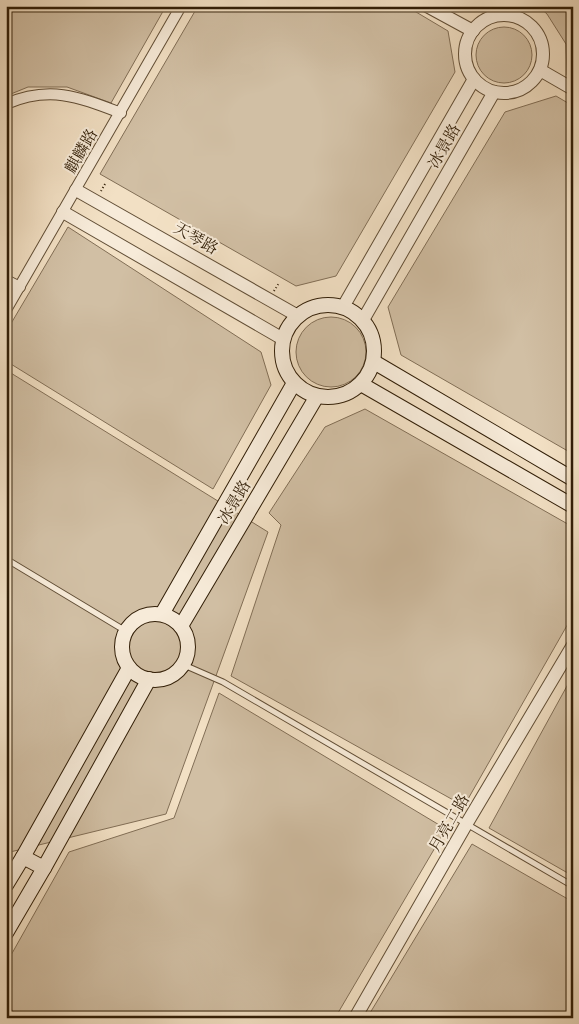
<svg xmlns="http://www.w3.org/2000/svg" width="579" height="1024" font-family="'IM FELL French Canon','Noto Serif SC',serif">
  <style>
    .green { fill: #d1bfa4; stroke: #816e56 }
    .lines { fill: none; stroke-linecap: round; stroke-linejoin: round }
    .service-casing { stroke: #614e36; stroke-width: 7 }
    .minor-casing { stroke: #614e36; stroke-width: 12 }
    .tertiary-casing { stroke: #614e36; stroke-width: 14 }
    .secondary-casing { stroke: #311e07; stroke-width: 16 }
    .path { stroke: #311e07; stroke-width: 2; stroke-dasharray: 1 2.5; stroke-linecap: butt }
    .service { stroke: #f7ebd9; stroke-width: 5 }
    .minor { stroke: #f7ebd9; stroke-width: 10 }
    .tertiary { stroke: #f7ebd9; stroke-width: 12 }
    .secondary { stroke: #f7ebd9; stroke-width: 14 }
    .labels { text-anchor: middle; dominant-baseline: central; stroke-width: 4; stroke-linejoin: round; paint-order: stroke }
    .street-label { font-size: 16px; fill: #311e07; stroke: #f7ebd9 }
  </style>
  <rect width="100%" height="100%" fill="#f2e0c4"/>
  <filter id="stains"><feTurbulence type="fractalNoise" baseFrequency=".004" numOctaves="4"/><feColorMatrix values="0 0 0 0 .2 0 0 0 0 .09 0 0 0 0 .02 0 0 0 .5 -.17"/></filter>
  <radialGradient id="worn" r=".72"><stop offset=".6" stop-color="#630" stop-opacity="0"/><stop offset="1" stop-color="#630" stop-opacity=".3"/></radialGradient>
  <g class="green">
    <path d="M 6,6 L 166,6 L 111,103 L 67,87 L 28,87 L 6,96 Z"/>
    <path d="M 198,6 L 406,6 L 448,31 L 455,72 L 336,276 L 296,286 L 100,174 Z"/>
    <path d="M 538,6 L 573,6 L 573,78 L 567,75 L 566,44 L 547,14 Z"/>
    <circle cx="504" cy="55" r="28"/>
    <path d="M 556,96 L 573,106 L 573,454 L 401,355 L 388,307 L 505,112 Z"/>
    <path d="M 68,227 L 261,352 L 271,385 L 213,489 L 6,361 L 6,332 Z"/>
    <circle cx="331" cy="352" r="35"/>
    <path d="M 6,370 L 268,532 L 166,814 L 6,853 Z"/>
    <path d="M 365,409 L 573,527 L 573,615 L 464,806 L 231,676 L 281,525 L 269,513 L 325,427 Z"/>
    <path d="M 573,675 L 573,876 L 489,828 Z"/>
    <path d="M 219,693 L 446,829 L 335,1018 L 16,1018 L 6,998 L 6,964 L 69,852 L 174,818 Z"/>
    <path d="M 472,844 L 573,902 L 573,1018 L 367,1018 Z"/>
  </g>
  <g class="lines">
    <g class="service-casing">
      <g id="service">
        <path d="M 6,559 L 124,630"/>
        <path d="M 184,665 L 223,682 L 573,886"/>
      </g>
    </g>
    <g class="minor-casing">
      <g id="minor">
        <path d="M 6,104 C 50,85 79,97 121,113"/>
        <path d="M 6,280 L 20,287"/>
        <path d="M 6,310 L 181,6"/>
      </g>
    </g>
    <g class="tertiary-casing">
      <g id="tertiary">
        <path d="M 427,6 L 473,31"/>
        <circle cx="504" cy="54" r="39"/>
        <path d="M 540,70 L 573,89"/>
        <path d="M 76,190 L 298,316"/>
        <path d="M 63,212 L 283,339"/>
        <path d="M 343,307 L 474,79"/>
        <path d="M 363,320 L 494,92"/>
        <path d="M 355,1018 L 467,823 L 573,645"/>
      </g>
    </g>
    <g class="secondary-casing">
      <g id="secondary">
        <circle cx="328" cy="351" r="46"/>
        <path d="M 374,362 L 573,479"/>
        <path d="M 361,384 L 573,506"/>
        <circle cx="155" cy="647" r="33"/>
        <path d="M 162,614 L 294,383"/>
        <path d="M 181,626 L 317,396"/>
        <path d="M 23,857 L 129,668"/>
        <path d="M 44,868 L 149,679"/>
        <path d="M 6,885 L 23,857 L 44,868 L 6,933"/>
      </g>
    </g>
    <g class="path">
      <path d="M 101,191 L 105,184"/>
      <path d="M 274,291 L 279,283"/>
    </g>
    <use href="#service" class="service"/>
    <use href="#minor" class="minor"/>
    <use href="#tertiary" class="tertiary"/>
    <use href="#secondary" class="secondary"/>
  </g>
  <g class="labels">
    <g class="street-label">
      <text transform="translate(444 146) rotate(-60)">冰景路</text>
      <text transform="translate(81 151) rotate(-60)">麒麟路</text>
      <text transform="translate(196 238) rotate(30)">天琴路</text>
      <text transform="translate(234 502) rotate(-59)">冰景路</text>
      <text transform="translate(449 823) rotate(-60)">月亮二路</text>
    </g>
  </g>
  <rect width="579" height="1024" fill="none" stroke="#f2e0c4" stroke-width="25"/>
  <rect x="8" y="8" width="564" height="1009" fill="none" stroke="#311e07" stroke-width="2.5"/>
  <rect x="12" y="12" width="554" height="999" fill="none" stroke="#311e07"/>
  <rect width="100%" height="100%" filter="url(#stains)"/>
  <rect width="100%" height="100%" fill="url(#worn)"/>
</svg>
